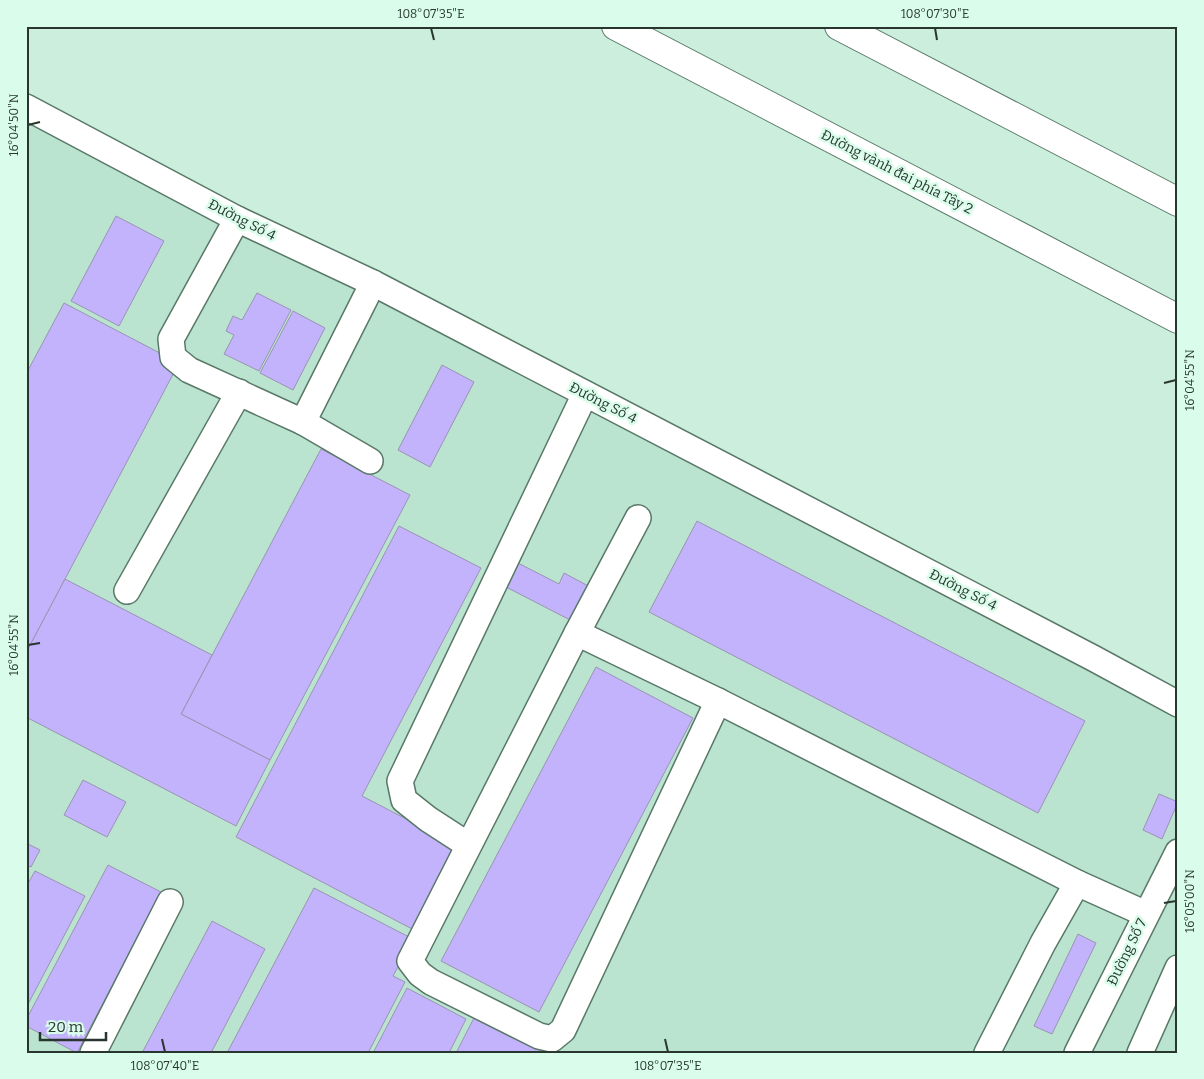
<svg xmlns="http://www.w3.org/2000/svg" width="1204" height="1079" font-family="Bitter,serif">
  <style>
    .built { fill: #bae4cf }
    .building { fill: #c3b2fc; stroke: #9994b1 }
    .lines { fill: none; stroke-linecap: round; stroke-linejoin: round }
    .minor-casing { stroke: #597868; stroke-width: 28 }
    .major-casing { stroke: #597868; stroke-width: 30 }
    .minor { stroke: #fff; stroke-width: 25 }
    .major { stroke: #fff; stroke-width: 28 }
    .ticks { fill: none; stroke: #28362f; stroke-width: 2 }
    .labels { text-anchor: middle; dominant-baseline: central; stroke-width: 5; stroke-linejoin: round; paint-order: stroke }
    .street-label { font-size: 14px; fill: #28362f; stroke: #d9fdea }
    .neatline { fill: none; stroke: #28362f; stroke-width: 2 }
    .ticks-label { font-size: 12px; text-anchor: middle; fill: #28362f }
  </style>
  <rect width="100%" height="100%" fill="#ccefdd"/>
  <path class="built" d="M 26,110 L 1178,708 L 1178,1053 L 26,1053 Z"/>
  <g class="building">
    <path d="M 116,216 L 164,241 L 119,326 L 71,301 Z"/>
    <path d="M 257,293 L 291,310 L 259,371 L 224,354 L 234,335 L 226,331 L 233,316 L 242,320 Z"/>
    <path d="M 64,303 L 179,363 L 26,653 L 26,374 Z"/>
    <path d="M 293,311 L 325,328 L 293,390 L 260,373 Z"/>
    <path d="M 442,365 L 474,382 L 430,467 L 398,450 Z"/>
    <path d="M 321,449 L 410,495 L 270,760 L 181,714 Z"/>
    <path d="M 697,521 L 1085,721 L 1038,813 L 649,612 Z"/>
    <path d="M 399,526 L 481,568 L 362,796 L 460,847 L 416,931 L 236,837 Z"/>
    <path d="M 516,562 L 559,584 L 564,573 L 594,589 L 576,623 L 504,586 Z"/>
    <path d="M 65,579 L 212,655 L 181,714 L 270,760 L 236,826 L 26,717 L 26,653 Z"/>
    <path d="M 596,667 L 693,718 L 539,1012 L 441,961 Z"/>
    <path d="M 83,780 L 126,802 L 107,837 L 64,815 Z"/>
    <path d="M 1159,794 L 1178,802 L 1162,839 L 1143,830 Z"/>
    <path d="M 26,843 L 40,850 L 31,867 L 26,865 Z"/>
    <path d="M 108,865 L 161,892 L 77,1053 L 26,1026 L 26,1020 Z"/>
    <path d="M 35,871 L 85,896 L 26,1008 L 26,887 Z"/>
    <path d="M 314,888 L 413,939 L 393,976 L 405,982 L 368,1053 L 227,1053 Z"/>
    <path d="M 212,921 L 265,949 L 211,1053 L 142,1053 Z"/>
    <path d="M 1078,934 L 1096,943 L 1052,1034 L 1034,1026 Z"/>
    <path d="M 407,988 L 466,1019 L 449,1053 L 373,1053 Z"/>
    <path d="M 475,1016 L 547,1053 L 456,1053 Z"/>
  </g>
  <g class="lines">
    <g class="minor-casing">
      <g id="minor">
        <path d="M 26,107 L 237,219 L 373,283 L 1093,658 L 1178,704"/>
        <path d="M 237,219 L 171,339 L 173,357 L 189,370 L 303,422 L 370,461"/>
        <path d="M 303,422 L 373,283"/>
        <path d="M 638,518 L 577,633 L 410,961 L 420,974 L 431,982 L 539,1036 L 552,1039 L 563,1030 L 718,701"/>
        <path d="M 127,591 L 239,392"/>
        <path d="M 577,633 L 718,701 L 1077,883 L 1146,914"/>
        <path d="M 468,845 L 428,819 L 404,800 L 400,781 L 585,394"/>
        <path d="M 93,1053 L 170,902"/>
        <path d="M 987,1053 L 1043,943 L 1077,883"/>
        <path d="M 1077,1053 L 1178,852"/>
        <path d="M 1140,1053 L 1178,968"/>
      </g>
    </g>
    <g class="major-casing">
      <g id="major">
        <path d="M 616,26 L 1178,319"/>
        <path d="M 839,26 L 1178,202"/>
      </g>
    </g>
    <use href="#minor" class="minor"/>
    <use href="#major" class="major"/>
  </g>
  <path class="ticks" d="M 431,28 L 434,40M 935,28 L 937,40M 28,125 L 40,122M 1164,383 L 1176,380M 28,645 L 40,643M 1164,903 L 1176,901M 162,1039 L 165,1052M 665,1039 L 668,1052"/>
  <g class="labels">
    <g class="street-label">
      <text transform="translate(897 172) rotate(27)">Đường vành đai phía Tây 2</text>
      <text transform="translate(242 220) rotate(27)">Đường Số 4</text>
      <text transform="translate(603 403) rotate(27)">Đường Số 4</text>
      <text transform="translate(963 590) rotate(27)">Đường Số 4</text>
      <text transform="translate(1127 952) rotate(-64)">Đường Số 7</text>
    </g>
  </g>
  <rect width="1204" height="1079" fill="none" stroke="#d9fdea" stroke-width="55"/>
  <path d="M40 1032v8h66v-8" fill="none" stroke="#28362f" stroke-width="2.5"/>
  <text x="48" y="1032" font-size="15" fill="#28362f" stroke="#d9fdea" stroke-width="4" paint-order="stroke">20 m</text>
  <rect x="28" y="28" width="1148" height="1024" class="neatline"/>
  <g class="ticks-label">
    <text x="431" y="18">108°07'35"E</text>
    <text x="935" y="18">108°07'30"E</text>
    <text transform="translate(14 125) rotate(-90)" y="4">16°04'50"N</text>
    <text transform="translate(1190 380) rotate(-90)" y="4">16°04'55"N</text>
    <text transform="translate(14 645) rotate(-90)" y="4">16°04'55"N</text>
    <text transform="translate(1190 901) rotate(-90)" y="4">16°05'00"N</text>
    <text x="165" y="1070">108°07'40"E</text>
    <text x="668" y="1070">108°07'35"E</text>
  </g>
</svg>
